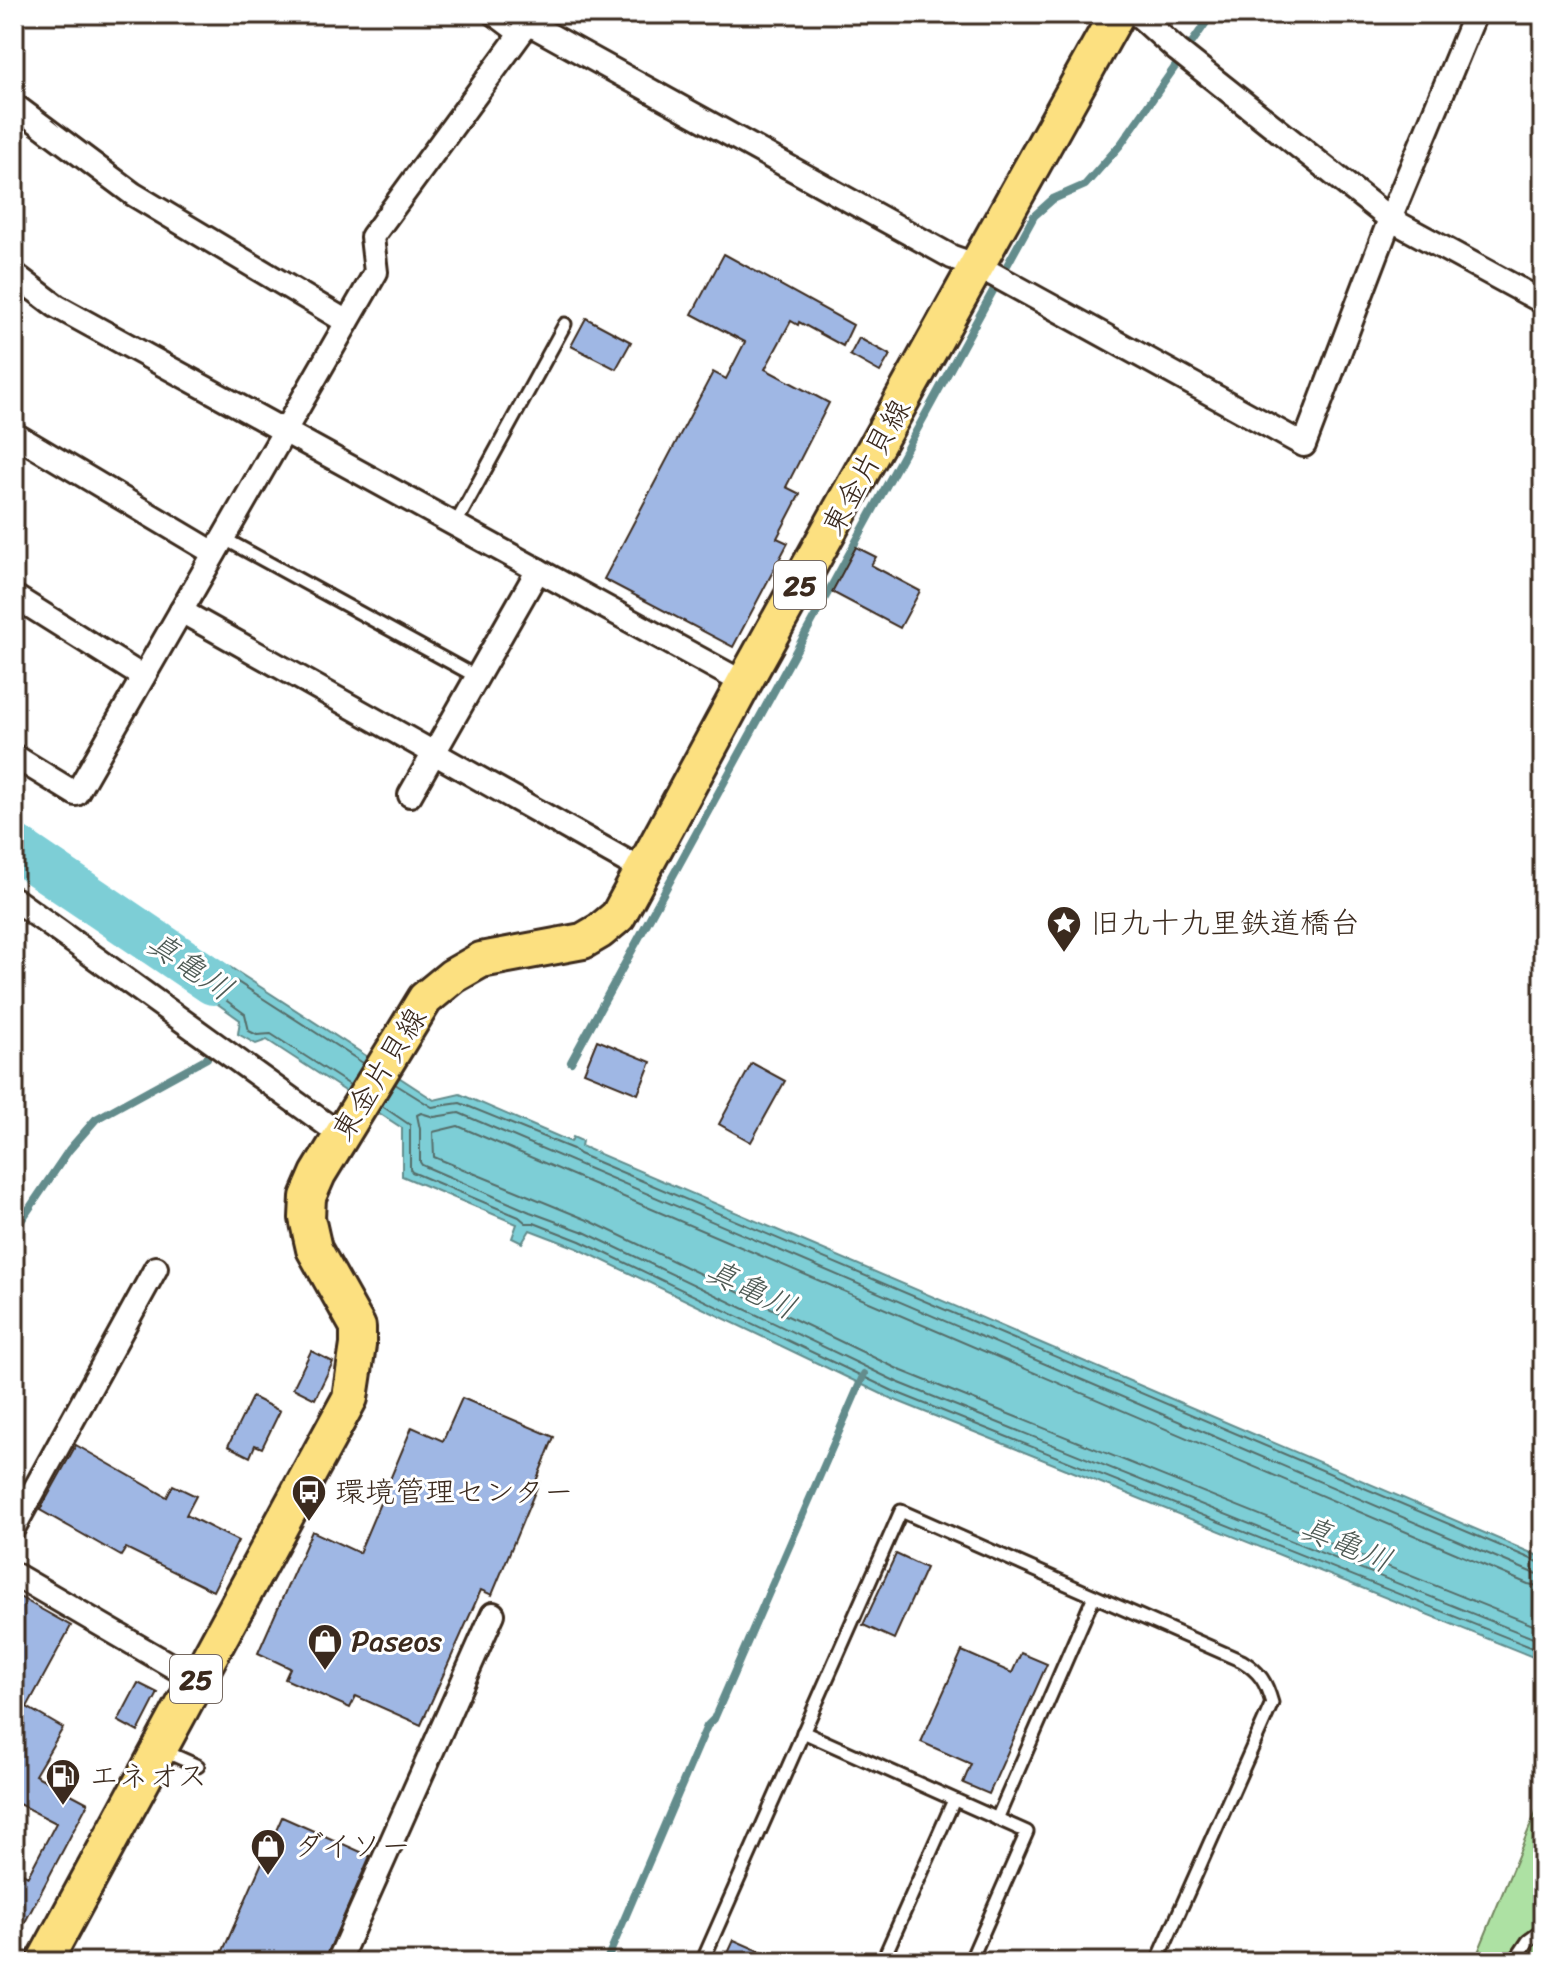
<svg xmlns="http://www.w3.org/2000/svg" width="1557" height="1976" font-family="Sriracha,'Klee One',sans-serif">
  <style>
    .green { fill: #ade1a3; stroke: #748660; stroke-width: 2 }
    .water { fill: #7dced6; stroke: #638c8c; stroke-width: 2 }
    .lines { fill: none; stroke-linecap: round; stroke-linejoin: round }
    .shore { stroke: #556c68; stroke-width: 2 }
    .stream { stroke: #638c8c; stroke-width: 8 }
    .river { stroke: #7dced6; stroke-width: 46 }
    .building { fill: #9fb7e4; stroke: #3b2a1e; stroke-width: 2 }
    .service-casing { stroke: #3b2a1e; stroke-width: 17 }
    .minor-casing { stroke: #3b2a1e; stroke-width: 28 }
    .primary-casing { stroke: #3b2a1e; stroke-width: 40 }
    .service { stroke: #fff; stroke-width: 11 }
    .minor { stroke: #fff; stroke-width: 22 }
    .primary { stroke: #fce080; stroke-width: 34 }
    .labels { text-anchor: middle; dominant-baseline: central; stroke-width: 6; stroke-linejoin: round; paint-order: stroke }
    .shield { fill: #fff; stroke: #766a62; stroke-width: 2 }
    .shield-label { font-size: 28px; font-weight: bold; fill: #3b2a1e }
    .street-label { font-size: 30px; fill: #3b2a1e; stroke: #fff }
    .poi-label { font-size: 30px; fill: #3b2a1e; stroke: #fff; text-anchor: start }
    .water-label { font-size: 32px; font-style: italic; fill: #4f5b55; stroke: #fff }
  </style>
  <rect width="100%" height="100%" fill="#fff"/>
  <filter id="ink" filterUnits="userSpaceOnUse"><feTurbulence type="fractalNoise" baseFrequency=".0125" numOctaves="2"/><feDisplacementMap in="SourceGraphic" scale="16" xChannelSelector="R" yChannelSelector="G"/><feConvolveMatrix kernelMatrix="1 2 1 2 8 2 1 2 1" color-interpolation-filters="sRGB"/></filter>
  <g filter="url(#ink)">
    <path class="green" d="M 1543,1795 L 1543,1962 L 1474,1962 Z"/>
    <path class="water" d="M 173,930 L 434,1100 L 460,1094 L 571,1142 L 573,1137 L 582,1141 L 581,1146 L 1543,1558 L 1543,1661 L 890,1398 L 577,1248 L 530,1230 L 522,1243 L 512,1238 L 517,1224 L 402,1176 L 402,1128 L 267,1040 L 256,1044 L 238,1034 L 240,1020 L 151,956 Z"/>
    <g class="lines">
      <g class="shore">
        <path d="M 395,1084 L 432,1107 L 460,1103 L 573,1149 L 579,1154 L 1543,1564"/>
        <path d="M 350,1085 L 271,1034 L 257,1035 L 249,1031 L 245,1014 L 166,957 L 165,952 L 173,943 L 177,943 L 363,1063"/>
        <path d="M 382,1106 L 410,1125 L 410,1169 L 412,1172 L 519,1217 L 526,1223 L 534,1223 L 580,1241 L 893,1391 L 1543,1652"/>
        <path d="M 1543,1575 L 1533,1573 L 459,1113 L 434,1117 L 421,1113 L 417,1115 L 420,1129 L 420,1162 L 422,1165 L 530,1212 L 584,1232 L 897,1382 L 1543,1642"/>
        <path d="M 1543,1587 L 1528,1584 L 458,1126 L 433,1132 L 434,1157 L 590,1221 L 902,1371 L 1543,1629"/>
      </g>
      <g class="stream">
        <path d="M 571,1062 L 1034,216 L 1053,199 L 1085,185 L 1121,144 L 1212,14"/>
        <path d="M 14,1231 L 69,1150 L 96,1119 L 207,1058"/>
        <path d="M 606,1962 L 707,1726 L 714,1719 L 864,1374"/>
      </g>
      <path class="river" d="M 14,847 L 213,982"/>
    </g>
    <g class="building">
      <path d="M 724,254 L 853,325 L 843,346 L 799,322 L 798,325 L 791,321 L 765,369 L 829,403 L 786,487 L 800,494 L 777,538 L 788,543 L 733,647 L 604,579 L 713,372 L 726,379 L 745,342 L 692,314 Z"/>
      <path d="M 586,318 L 631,342 L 616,369 L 571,346 Z"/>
      <path d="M 859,338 L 890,355 L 880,372 L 850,355 Z"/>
      <path d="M 856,547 L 876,557 L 871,565 L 920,591 L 900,628 L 832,592 Z"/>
      <path d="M 597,1040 L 651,1062 L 638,1094 L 584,1072 Z"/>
      <path d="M 752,1063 L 785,1081 L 751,1142 L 719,1124 Z"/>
      <path d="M 311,1351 L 333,1362 L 315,1399 L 293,1388 Z"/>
      <path d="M 252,1397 L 280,1411 L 262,1448 L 255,1445 L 250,1457 L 228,1446 Z"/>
      <path d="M 462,1398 L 554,1437 L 536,1481 L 539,1482 L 492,1595 L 481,1590 L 421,1725 L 356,1696 L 350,1708 L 285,1679 L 290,1668 L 258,1653 L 312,1531 L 359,1553 L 412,1427 L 443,1441 Z"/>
      <path d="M 76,1445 L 167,1497 L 173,1485 L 196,1496 L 186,1515 L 238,1541 L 213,1591 L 126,1548 L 121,1556 L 40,1510 Z"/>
      <path d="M 896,1554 L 926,1568 L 894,1639 L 863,1625 Z"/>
      <path d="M 14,1594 L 71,1626 L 27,1707 L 63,1728 L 35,1775 L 88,1803 L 14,1943 L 14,1868 L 28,1876 L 56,1823 L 19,1804 L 14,1812 Z"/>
      <path d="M 962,1651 L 1012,1673 L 1021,1653 L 1047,1664 L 989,1794 L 963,1783 L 971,1764 L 921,1742 Z"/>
      <path d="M 138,1683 L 158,1693 L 138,1732 L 118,1721 Z"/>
      <path d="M 282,1817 L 370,1856 L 324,1962 L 218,1962 Z"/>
      <path d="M 734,1940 L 784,1962 L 724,1962 Z"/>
    </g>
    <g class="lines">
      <g class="service-casing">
        <g id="service">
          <path d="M 486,14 L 518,38"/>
          <path d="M 455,525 L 565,324"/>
          <path d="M 223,538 L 477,677"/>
          <path d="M 803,1732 L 1027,1832 L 970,1962"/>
          <path d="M 162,1750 L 198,1766"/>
          <path d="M 997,1819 L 1094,1596"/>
          <path d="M 702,1962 L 901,1511 L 1242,1661 C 1260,1672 1266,1682 1272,1703 L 1157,1962"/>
          <path d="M 882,1962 L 954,1800"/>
          <path d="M 1514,1962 L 1528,1941 L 1543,1930"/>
        </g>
      </g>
      <g class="minor-casing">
        <g id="minor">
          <path d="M 1137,14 L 1177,50 L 1390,219 L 1543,302"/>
          <path d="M 528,23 L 952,257 L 978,266 L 1304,445 L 1390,219 L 1475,14"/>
          <path d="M 14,105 L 133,194 L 347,322"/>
          <path d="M 14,274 L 56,306 L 744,683"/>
          <path d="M 14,434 L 214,553"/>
          <path d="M 14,596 L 143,677"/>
          <path d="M 181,611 L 644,871"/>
          <path d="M 14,756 L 76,794 L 376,272 L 372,237 L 535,14"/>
          <path d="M 410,795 L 538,570"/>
          <path d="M 14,899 L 341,1135"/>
          <path d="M 14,1527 L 156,1268"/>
          <path d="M 14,1574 L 196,1680"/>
          <path d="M 338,1962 L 493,1614"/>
        </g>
      </g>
      <g class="primary-casing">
        <path id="primary" d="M 44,1962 L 350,1398 L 358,1345 L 358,1327 L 314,1249 L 307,1218 L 308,1197 L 318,1174 L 425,999 L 453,976 L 481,960 L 583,941 L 600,931 L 618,916 L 744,683 L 1117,14"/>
      </g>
      <use href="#service" class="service"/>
      <use href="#minor" class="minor"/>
      <use href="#primary" class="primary"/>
    </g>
  </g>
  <defs>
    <g id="sight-pin" transform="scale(1.8)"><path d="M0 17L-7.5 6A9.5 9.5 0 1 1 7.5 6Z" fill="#3b2a1e" stroke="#fff"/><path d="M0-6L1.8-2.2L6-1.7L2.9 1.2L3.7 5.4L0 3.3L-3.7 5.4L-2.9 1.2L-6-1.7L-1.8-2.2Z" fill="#fff"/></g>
    <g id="bus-pin" transform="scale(1.8)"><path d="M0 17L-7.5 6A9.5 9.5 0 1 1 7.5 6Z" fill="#3b2a1e" stroke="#fff"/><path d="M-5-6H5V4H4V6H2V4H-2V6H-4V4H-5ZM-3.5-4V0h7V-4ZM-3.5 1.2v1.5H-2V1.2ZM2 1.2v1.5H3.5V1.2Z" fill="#fff"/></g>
    <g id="shop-pin" transform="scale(1.8)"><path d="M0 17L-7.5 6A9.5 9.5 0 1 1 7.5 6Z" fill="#3b2a1e" stroke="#fff"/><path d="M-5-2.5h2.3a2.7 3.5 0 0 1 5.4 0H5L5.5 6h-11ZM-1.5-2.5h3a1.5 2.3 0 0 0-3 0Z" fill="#fff"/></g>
    <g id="fuel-pin" transform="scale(1.8)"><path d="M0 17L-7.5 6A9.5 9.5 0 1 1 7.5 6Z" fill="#3b2a1e" stroke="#fff"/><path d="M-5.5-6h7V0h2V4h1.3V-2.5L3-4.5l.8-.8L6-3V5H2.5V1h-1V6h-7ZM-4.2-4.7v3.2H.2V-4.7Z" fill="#fff"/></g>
  </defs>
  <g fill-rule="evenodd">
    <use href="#sight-pin" x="1064" y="923"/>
    <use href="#bus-pin" x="309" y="1492"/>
    <use href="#shop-pin" x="325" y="1641"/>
    <use href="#fuel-pin" x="63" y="1776"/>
    <use href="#shop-pin" x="268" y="1846"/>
  </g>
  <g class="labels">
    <g class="shield">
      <rect x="774" y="561" width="52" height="48" rx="6"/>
      <rect x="170" y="1655" width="52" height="48" rx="6"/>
    </g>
    <g class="shield-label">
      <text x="800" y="585">25</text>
      <text x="196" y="1679">25</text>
    </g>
    <g class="street-label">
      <text transform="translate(866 467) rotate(-61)">東金片貝線</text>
      <text transform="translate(379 1074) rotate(-58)">東金片貝線</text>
    </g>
    <g class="poi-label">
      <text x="1090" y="923">旧九十九里鉄道橋台</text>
      <text x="335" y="1492">環境管理センター</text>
      <text x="351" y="1641">Paseos</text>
      <text x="89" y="1776">エネオス</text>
      <text x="294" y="1846">ダイソー</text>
    </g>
    <g class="water-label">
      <text transform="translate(190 966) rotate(34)">真亀川</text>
      <text transform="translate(751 1289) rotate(26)">真亀川</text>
      <text transform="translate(1346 1544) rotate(23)">真亀川</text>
    </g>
  </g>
  <rect width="1557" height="1976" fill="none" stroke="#fff" stroke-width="48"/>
  <rect x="24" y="24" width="1509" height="1928" fill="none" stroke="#3b2a1e" stroke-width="3" filter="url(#ink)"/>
</svg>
